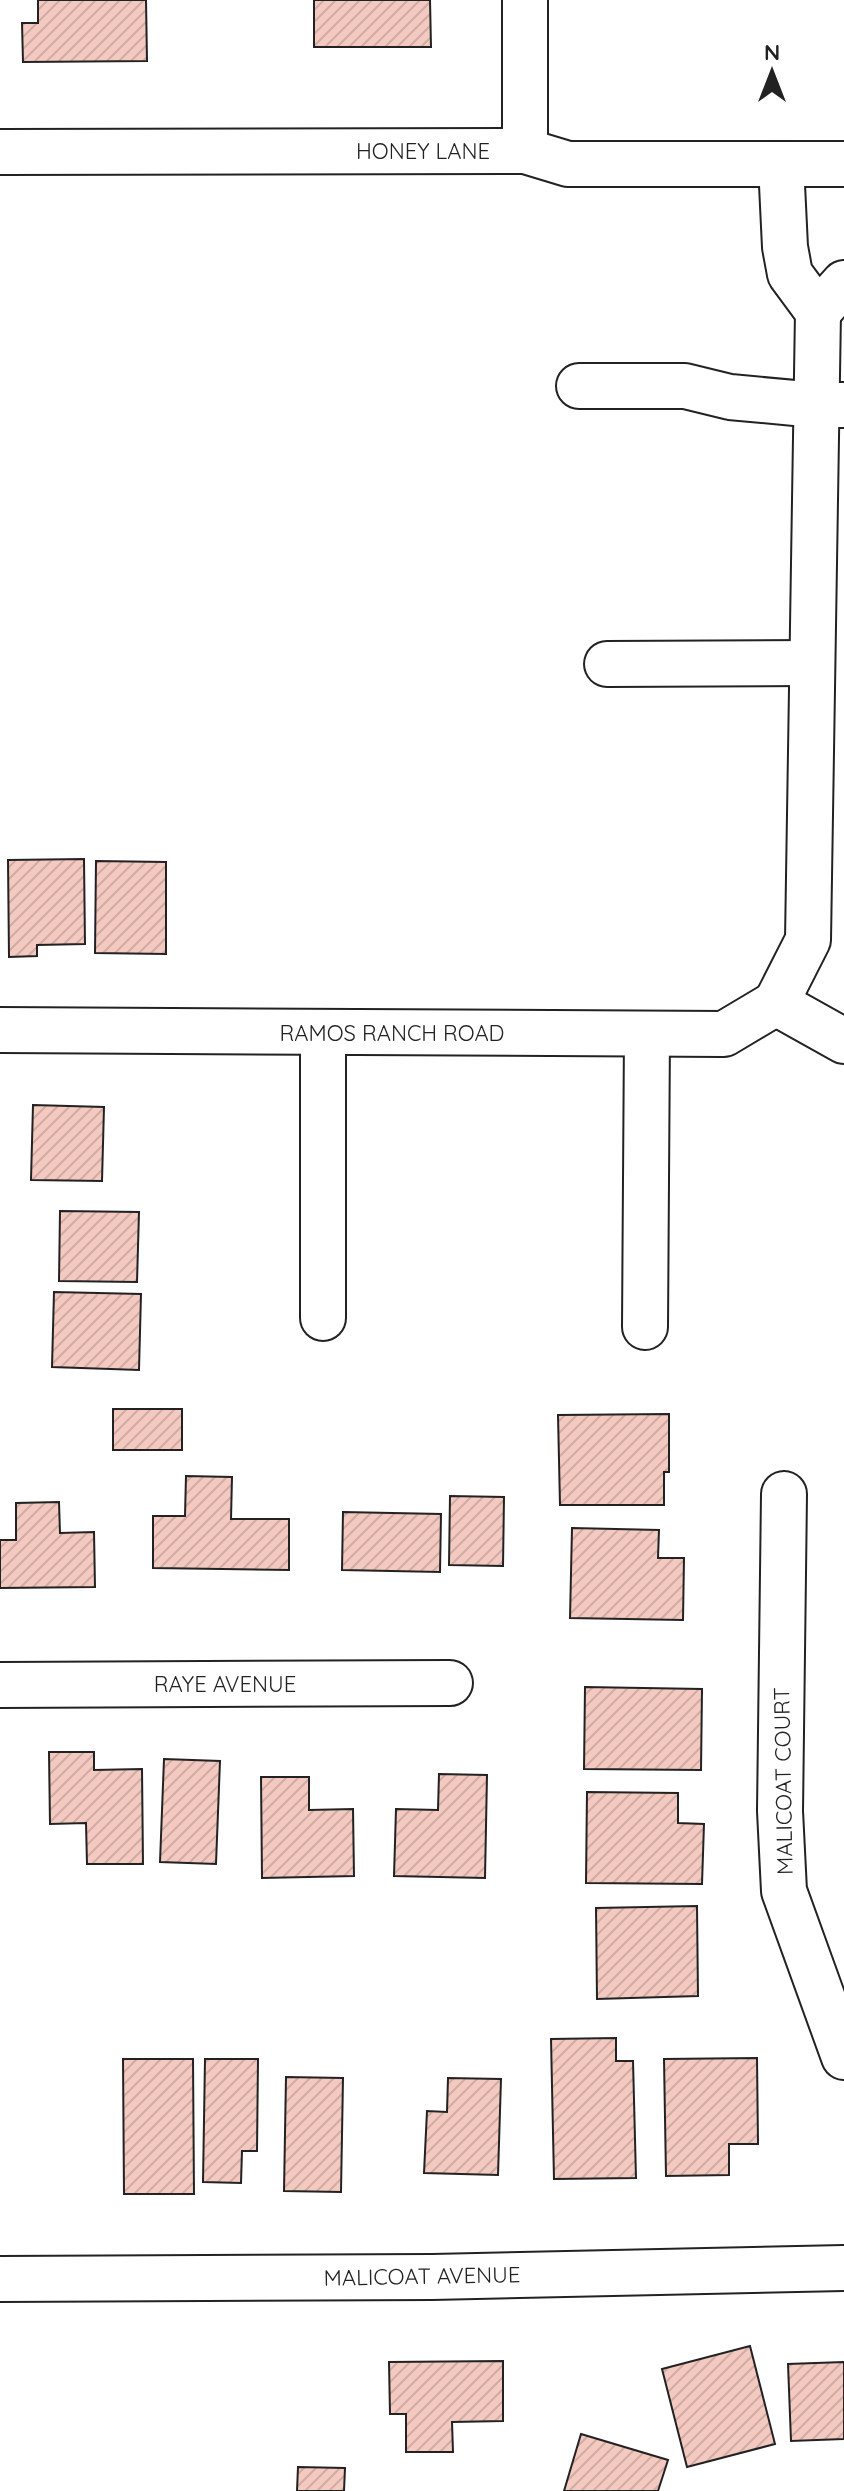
<svg xmlns="http://www.w3.org/2000/svg" width="844" height="2491" font-family="Quicksand,sans-serif">
  <style>
    .building { fill: url(#building-hatch); stroke: #222; stroke-width: 2 }
    .lines { fill: none; stroke-linecap: round; stroke-linejoin: round }
    .minor-casing { stroke: #222; stroke-width: 48 }
    .minor { stroke: #fff; stroke-width: 44 }
    .labels { text-anchor: middle; dominant-baseline: central; stroke-width: 6; stroke-linejoin: round; paint-order: stroke }
    .street-label { font-size: 22px; fill: #222; stroke: #fff }
  </style>
  <defs>
    <pattern id="building-hatch" width="6" height="6" patternUnits="userSpaceOnUse" patternTransform="scale(2)"><rect width="6" height="6" fill="#f3c9c0"/><path d="M-1 1l2-2M0 6l6-6M5 7l2-2" fill="none" stroke="#d0aca5"/></pattern>
  </defs>
  <rect width="100%" height="100%" fill="#fff"/>
  <g class="building">
    <path d="M 38,0 L 146,0 L 147,61 L 23,62 L 22,23 L 38,23 Z"/>
    <path d="M 314,0 L 430,0 L 431,47 L 314,47 Z"/>
    <path d="M 84,859 L 85,944 L 37,945 L 37,956 L 9,957 L 8,860 Z"/>
    <path d="M 96,861 L 166,862 L 166,954 L 95,953 Z"/>
    <path d="M 33,1105 L 104,1107 L 102,1181 L 31,1180 Z"/>
    <path d="M 60,1211 L 139,1212 L 137,1282 L 59,1281 Z"/>
    <path d="M 54,1292 L 141,1294 L 139,1370 L 52,1367 Z"/>
    <rect x="113" y="1409" width="69" height="41"/>
    <path d="M 669,1414 L 669,1472 L 664,1472 L 664,1505 L 560,1505 L 558,1415 Z"/>
    <path d="M 186,1476 L 232,1477 L 231,1519 L 289,1519 L 289,1570 L 153,1568 L 153,1516 L 185,1516 Z"/>
    <path d="M 450,1496 L 504,1497 L 503,1566 L 449,1565 Z"/>
    <path d="M 59,1502 L 60,1533 L 94,1532 L 95,1587 L 0,1588 L 0,1540 L 16,1540 L 16,1503 Z"/>
    <path d="M 343,1512 L 441,1514 L 440,1572 L 342,1570 Z"/>
    <path d="M 572,1528 L 659,1530 L 658,1558 L 684,1558 L 683,1620 L 570,1618 Z"/>
    <path d="M 585,1687 L 702,1689 L 701,1770 L 584,1769 Z"/>
    <path d="M 49,1752 L 94,1752 L 94,1770 L 142,1769 L 143,1864 L 87,1864 L 86,1823 L 50,1824 Z"/>
    <path d="M 164,1759 L 220,1761 L 216,1864 L 160,1862 Z"/>
    <path d="M 439,1774 L 487,1775 L 485,1878 L 394,1876 L 396,1809 L 438,1810 Z"/>
    <path d="M 261,1777 L 309,1777 L 309,1810 L 353,1809 L 354,1876 L 262,1878 Z"/>
    <path d="M 587,1792 L 678,1793 L 678,1823 L 704,1824 L 702,1884 L 586,1883 Z"/>
    <path d="M 697,1906 L 698,1996 L 597,1999 L 596,1908 Z"/>
    <path d="M 616,2038 L 616,2061 L 633,2061 L 636,2178 L 554,2179 L 551,2039 Z"/>
    <path d="M 757,2058 L 758,2144 L 729,2144 L 729,2175 L 666,2176 L 664,2059 Z"/>
    <path d="M 123,2059 L 193,2059 L 194,2194 L 124,2194 Z"/>
    <path d="M 205,2059 L 258,2059 L 257,2151 L 242,2151 L 241,2183 L 203,2182 Z"/>
    <path d="M 286,2077 L 343,2078 L 341,2192 L 284,2191 Z"/>
    <path d="M 448,2078 L 501,2079 L 498,2175 L 424,2173 L 427,2111 L 447,2112 Z"/>
    <path d="M 750,2346 L 775,2444 L 687,2467 L 662,2369 Z"/>
    <path d="M 503,2361 L 503,2421 L 452,2422 L 453,2452 L 406,2452 L 406,2414 L 390,2414 L 389,2362 Z"/>
    <path d="M 844,2362 L 844,2439 L 791,2441 L 788,2364 Z"/>
    <path d="M 581,2434 L 668,2460 L 658,2491 L 564,2491 Z"/>
    <path d="M 298,2467 L 345,2468 L 344,2491 L 297,2491 Z"/>
  </g>
  <g class="lines">
    <g class="minor-casing">
      <g id="minor">
        <path d="M 525,151 L 525,0"/>
        <path d="M 0,152 L 525,151 L 568,164 L 844,164"/>
        <path d="M 818,312 L 844,283"/>
        <path d="M 579,386 L 685,386 L 730,397 L 816,405 L 844,405"/>
        <path d="M 607,664 L 812,663"/>
        <path d="M 776,1003 L 808,940 L 818,312 L 790,274 L 785,247 L 781,164"/>
        <path d="M 776,1003 L 844,1041"/>
        <path d="M 0,1030 L 724,1034 L 776,1003"/>
        <path d="M 323,1032 L 323,1318"/>
        <path d="M 645,1327 L 647,1034"/>
        <path d="M 784,1494 L 780,1811 L 784,1891 L 844,2057"/>
        <path d="M 0,1685 L 450,1683"/>
        <path d="M 0,2279 L 432,2277 L 844,2268"/>
      </g>
    </g>
    <use href="#minor" class="minor"/>
  </g>
  <g class="labels">
    <g class="street-label">
      <text x="423" y="151">HONEY LANE</text>
      <text x="392" y="1033">RAMOS RANCH ROAD</text>
      <text x="225" y="1684">RAYE AVENUE</text>
      <text transform="translate(783 1781) rotate(-91)">MALICOAT COURT</text>
      <text transform="translate(422 2276) rotate(-1)">MALICOAT AVENUE</text>
    </g>
  </g>
  <g transform="translate(772 72)" stroke="#ffffff" stroke-width="6" paint-order="stroke">
  <path d="M0-6L14 30L0 20L-14 30Z" fill="#222222"/>
  <text y="-12" font-size="22" font-weight="bold" text-anchor="middle" fill="#222222">N</text>
  </g>
</svg>
